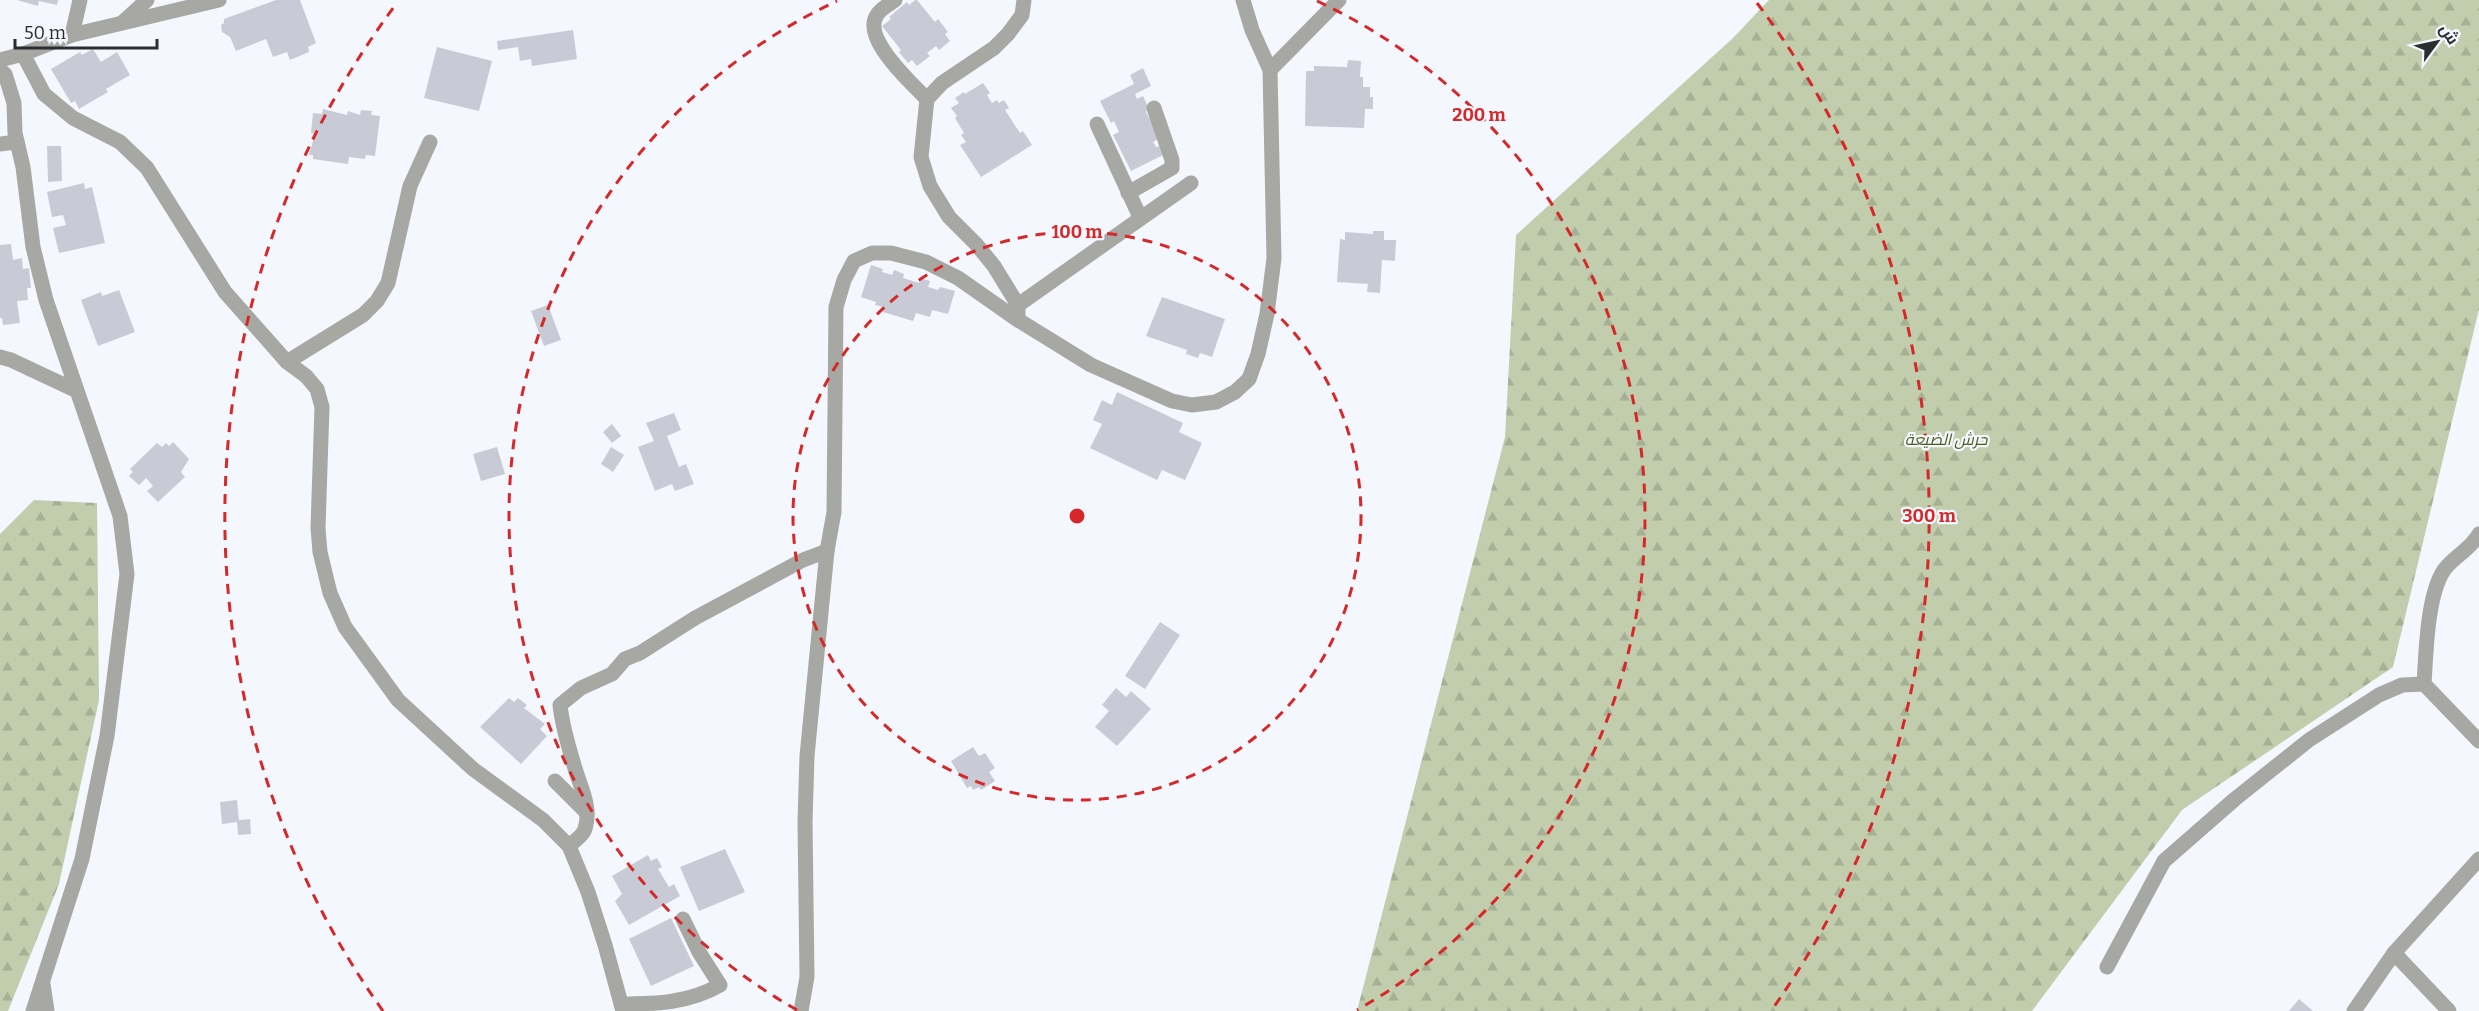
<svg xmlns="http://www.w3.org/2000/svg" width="2479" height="1011" font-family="Bitter,Cairo,serif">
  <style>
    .forest { fill: url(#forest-firs) }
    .building { fill: #c8cad5 }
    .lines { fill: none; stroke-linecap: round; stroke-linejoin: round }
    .minor { stroke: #a7a7a3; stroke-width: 15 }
    .tertiary { stroke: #a7a7a3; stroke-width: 15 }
    .ring { fill: none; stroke: #d62828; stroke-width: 3; stroke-dasharray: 10 8 }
    .labels { text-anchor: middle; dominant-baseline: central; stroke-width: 4.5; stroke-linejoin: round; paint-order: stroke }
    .park-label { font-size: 16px; font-style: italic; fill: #4a5e1b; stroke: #f5f7fe }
    .centre { fill: #d62828; stroke: #f5f7fe; stroke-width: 3 }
    .ring-label { font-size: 18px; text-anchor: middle; font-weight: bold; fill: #d62828; stroke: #f5f7fe; stroke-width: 4.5; stroke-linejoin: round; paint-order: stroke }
  </style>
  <defs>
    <pattern id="forest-firs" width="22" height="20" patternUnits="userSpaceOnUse" patternTransform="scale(1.5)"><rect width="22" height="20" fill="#c1cdad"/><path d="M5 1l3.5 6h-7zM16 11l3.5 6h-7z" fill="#a6b095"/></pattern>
  </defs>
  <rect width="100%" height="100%" fill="#f5f7fe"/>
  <g class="forest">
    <path d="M 1769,0 L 2479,0 L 2479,309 L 2393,667 L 2182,810 L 2032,1011 L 1357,1011 L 1505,437 L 1516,235 L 1733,38 Z"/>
    <path d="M 34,500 L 97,503 L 99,700 L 59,884 L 8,1011 L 0,1011 L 0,534 Z"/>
  </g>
  <g class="building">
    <path d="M 17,0 L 58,0 L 57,5 L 39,1 L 38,6 Z"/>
    <path d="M 276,0 L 300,0 L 316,43 L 308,47 L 309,52 L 290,60 L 287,52 L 273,57 L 266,39 L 236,51 L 230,37 L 222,32 L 221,25 L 224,23 L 224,19 Z"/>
    <path d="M 915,0 L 917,0 L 935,22 L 938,19 L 948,32 L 945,34 L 950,41 L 939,50 L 936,46 L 927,53 L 930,56 L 917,66 L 912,60 L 908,63 L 899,52 L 901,50 L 882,26 L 891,19 L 889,17 L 907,2 L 909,5 Z"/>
    <path d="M 573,30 L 577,59 L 532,66 L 531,59 L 520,61 L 518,47 L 498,50 L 497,41 Z"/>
    <path d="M 437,47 L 492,61 L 479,111 L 424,98 Z"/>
    <path d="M 93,49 L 101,62 L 117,52 L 130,75 L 106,89 L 108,92 L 79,109 L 75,101 L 71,103 L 51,69 L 80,52 L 82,55 Z"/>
    <path d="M 1348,60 L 1361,61 L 1360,77 L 1363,77 L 1363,87 L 1370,87 L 1370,97 L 1373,97 L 1373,109 L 1365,109 L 1364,128 L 1305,126 L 1306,71 L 1314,71 L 1314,66 L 1347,67 Z"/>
    <path d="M 1143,68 L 1151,86 L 1135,94 L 1137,99 L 1143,96 L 1148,107 L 1146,112 L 1160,138 L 1153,142 L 1156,147 L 1159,146 L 1163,155 L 1131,171 L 1113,135 L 1119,132 L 1114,121 L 1111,123 L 1100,101 L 1134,84 L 1130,75 Z"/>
    <path d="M 983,83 L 990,93 L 987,95 L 992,103 L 997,100 L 999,103 L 1004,100 L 1009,108 L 1005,110 L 1020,133 L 1023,131 L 1032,145 L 981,177 L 960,145 L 966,142 L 961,135 L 964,133 L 955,118 L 957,116 L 951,108 L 959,103 L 955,98 L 964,92 L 965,94 Z"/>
    <path d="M 323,109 L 347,115 L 348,111 L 360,115 L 361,110 L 372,111 L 371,115 L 380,116 L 375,156 L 366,155 L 365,159 L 349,157 L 348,164 L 313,159 L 313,155 L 309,155 L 315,134 L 311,133 L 313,113 L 322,114 Z"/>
    <path d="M 47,146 L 61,146 L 62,181 L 48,182 Z"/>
    <path d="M 84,183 L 85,189 L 92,187 L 105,243 L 59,253 L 53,228 L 66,225 L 63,215 L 52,217 L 47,192 Z"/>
    <path d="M 1373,231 L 1384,231 L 1384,240 L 1396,240 L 1395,261 L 1382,260 L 1380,293 L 1367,292 L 1368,284 L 1337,282 L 1340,239 L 1345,240 L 1345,232 L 1373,234 Z"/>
    <path d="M 11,244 L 13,260 L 22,258 L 23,269 L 29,268 L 31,288 L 27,288 L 28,300 L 17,301 L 20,323 L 3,325 L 2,318 L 0,318 L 0,245 Z"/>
    <path d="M 871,265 L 883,269 L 882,272 L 892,275 L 894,270 L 904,274 L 903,278 L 919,283 L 920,278 L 930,281 L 928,287 L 938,290 L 940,287 L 955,291 L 948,314 L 932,310 L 930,317 L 916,313 L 913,321 L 883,312 L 884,307 L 875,305 L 876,302 L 861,297 Z"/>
    <path d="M 119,290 L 135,332 L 98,346 L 81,300 L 101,292 L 102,296 Z"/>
    <path d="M 1162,297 L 1225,319 L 1212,357 L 1200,353 L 1198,358 L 1186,354 L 1187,350 L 1146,336 Z"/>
    <path d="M 548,305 L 561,340 L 544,346 L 531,311 Z"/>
    <path d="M 1117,392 L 1183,423 L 1179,432 L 1202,443 L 1185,480 L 1162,470 L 1157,480 L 1090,448 L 1102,424 L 1093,420 L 1102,400 L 1112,405 Z"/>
    <path d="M 674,413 L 681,430 L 667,436 L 679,467 L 686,464 L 694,484 L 675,491 L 672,484 L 655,491 L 638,447 L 654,441 L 646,423 Z"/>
    <path d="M 612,424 L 621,436 L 612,443 L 603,432 Z"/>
    <path d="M 173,442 L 189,459 L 181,472 L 185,477 L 158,502 L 147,491 L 153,486 L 146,478 L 139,485 L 129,476 L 133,472 L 130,469 L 157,443 L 162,447 L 166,443 L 169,446 Z"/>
    <path d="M 497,447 L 505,474 L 481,481 L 473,454 Z"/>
    <path d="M 611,447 L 624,455 L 613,472 L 601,464 Z"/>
    <path d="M 1160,622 L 1180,635 L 1145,689 L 1125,676 Z"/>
    <path d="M 1116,688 L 1126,697 L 1131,691 L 1151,709 L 1117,746 L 1095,727 L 1109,711 L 1102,705 Z"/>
    <path d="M 509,698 L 514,702 L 518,698 L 527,705 L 524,708 L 545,724 L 540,729 L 547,736 L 521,764 L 480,727 Z"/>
    <path d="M 973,747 L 979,756 L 985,753 L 995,768 L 989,772 L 995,781 L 981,790 L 979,787 L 973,790 L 971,786 L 967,788 L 951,761 Z"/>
    <path d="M 237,800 L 239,820 L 250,819 L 251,834 L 238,835 L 237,822 L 222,824 L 220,802 Z"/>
    <path d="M 725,849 L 745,892 L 699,911 L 680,867 Z"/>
    <path d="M 648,855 L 651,861 L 657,858 L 662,867 L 658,869 L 669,887 L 674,884 L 680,896 L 629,925 L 615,901 L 622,894 L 612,876 Z"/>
    <path d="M 671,918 L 694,966 L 651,986 L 629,939 Z"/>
    <path d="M 2299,999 L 2313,1011 L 2289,1011 Z"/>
  </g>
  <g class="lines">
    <g class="minor">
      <path d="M 895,0 C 890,4 880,9 877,15 C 861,38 912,84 927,99"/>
      <path d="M 122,23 L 147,0"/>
      <path d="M 72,35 L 80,0"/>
      <path d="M 23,54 L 44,94 L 73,118 L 120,142 L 147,168 L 225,292 L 287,362 L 306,376 L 317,389 L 322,407 L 318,528 L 320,552 L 330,593 L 345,627 L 398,700 L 473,769 L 543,820 L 569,846 L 588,892 L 605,945 L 623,1011"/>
      <path d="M 0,70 L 5,74 L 14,103 L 15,133 L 23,167 L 33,247 L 46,300 L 120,516 L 127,574 L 107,736 L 82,859 L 33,1011"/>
      <path d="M 1270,70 L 1339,0"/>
      <path d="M 1097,124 L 1140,217"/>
      <path d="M 0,144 L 17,142"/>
      <path d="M 1128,193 L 1172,168 L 1172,160 L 1154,108"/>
      <path d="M 1018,305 L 1191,183"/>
      <path d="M 1018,320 L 1018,305 L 994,266 L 976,244 L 949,217 L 930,186 L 921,157 L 927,99 L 942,83 L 994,48 L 1008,34 L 1022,15 L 1024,0"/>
      <path d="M 0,357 L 11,360 L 75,390"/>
      <path d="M 287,362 L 363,315 L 377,301 L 388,283 L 410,186 L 430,142"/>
      <path d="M 2479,534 C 2471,549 2453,557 2444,570 C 2427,595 2426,654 2424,684 L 2479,741"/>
      <path d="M 555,781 L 587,813"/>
      <path d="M 569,846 C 574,841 583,836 585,829 C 592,806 580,787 574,765 C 568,745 562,725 560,705 L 581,688 L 612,674 L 625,659 L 640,653 L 695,618 L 803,560 L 827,551"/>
      <path d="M 2394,953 L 2449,1011"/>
      <path d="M 2107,967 L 2164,861 L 2235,799 L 2309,740 L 2379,695 L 2402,685 L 2424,684"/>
      <path d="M 43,984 L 47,1011"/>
      <path d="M 621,1004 C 656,1004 689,1003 720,985 L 699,952 L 683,919"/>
      <path d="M 801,1011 L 807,977 L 805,822 L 807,756 L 827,551 L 834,512 L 836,307 L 844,280 L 854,261 L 872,253 L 891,253 L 926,262 L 958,278 L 1018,320 L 1091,365 L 1172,401 L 1192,405 L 1216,402 L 1235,392 L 1249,379 L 1258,354 L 1267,314 L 1274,258 L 1270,70 L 1252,30 L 1243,0"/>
      <path d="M 2354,1011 L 2394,953 L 2479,859"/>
    </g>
    <path class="tertiary" d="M 0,60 L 23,54 L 72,35 L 219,0"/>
  </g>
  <g class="ring">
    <circle cx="1077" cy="516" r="284"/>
    <path d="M797 1010A568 568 0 0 1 837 1M1317 1A568 568 0 0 1 1357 1010"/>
    <path d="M383 1011A852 852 0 0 1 397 3M1757 3A852 852 0 0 1 1771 1011"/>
  </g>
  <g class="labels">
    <g class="park-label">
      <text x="1946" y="439">حرش الضيعة</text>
    </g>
  </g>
  <circle cx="1077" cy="516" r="9" class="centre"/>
  <g class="ring-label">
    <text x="1479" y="121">200 m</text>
    <text x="1077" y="238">100 m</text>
    <text x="1929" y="522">300 m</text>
  </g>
  <g transform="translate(2437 42) rotate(57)" stroke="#f5f7fe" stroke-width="4.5" paint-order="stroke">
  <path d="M0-4.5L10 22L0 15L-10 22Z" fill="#2c2d31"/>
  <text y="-9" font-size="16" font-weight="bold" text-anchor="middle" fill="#2c2d31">ش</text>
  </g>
  <path d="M15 39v9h142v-9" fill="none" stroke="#2c2d31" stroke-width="3"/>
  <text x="24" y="39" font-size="18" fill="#2c2d31" stroke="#f5f7fe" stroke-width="4.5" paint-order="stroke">50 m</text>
</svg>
